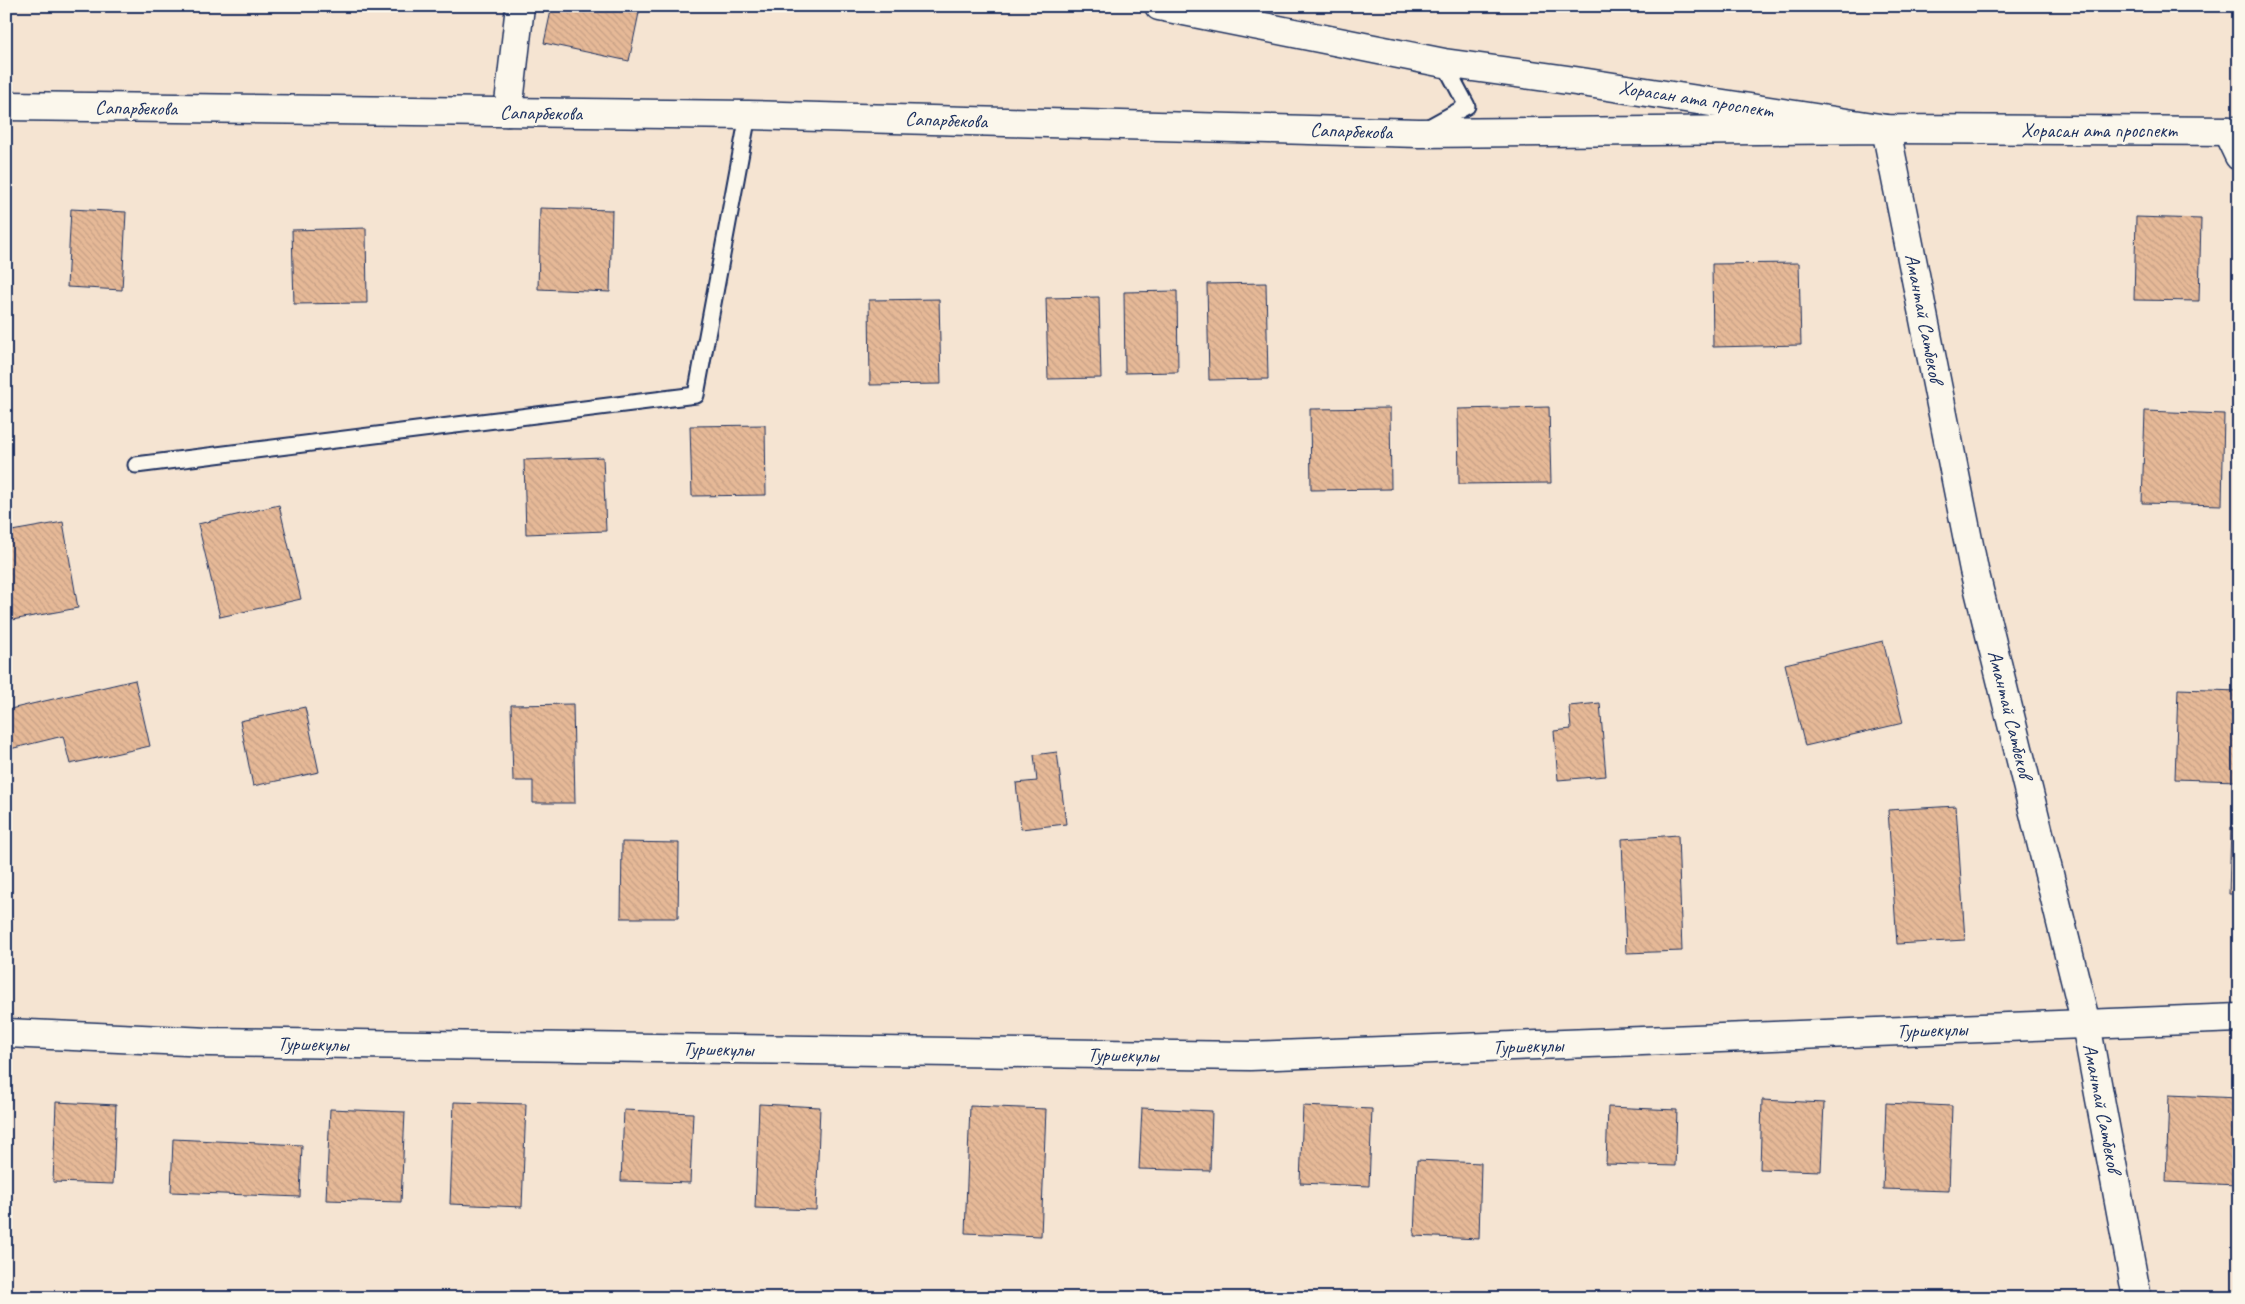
<svg xmlns="http://www.w3.org/2000/svg" width="2245" height="1304" font-family="Caveat,sans-serif">
  <style>
    .building { fill: url(#building-back-hatch); stroke: #1b2f5e }
    .lines { fill: none; stroke-linecap: round; stroke-linejoin: round }
    .lane-casing { stroke: #1b2f5e; stroke-width: 19 }
    .street-casing { stroke: #1b2f5e; stroke-width: 31 }
    .secondary-casing { stroke: #1b2f5e; stroke-width: 31 }
    .lane { stroke: #fbf7ec; stroke-width: 15 }
    .street { stroke: #fbf7ec; stroke-width: 28 }
    .secondary { stroke: #fbf7ec; stroke-width: 28 }
    .labels { text-anchor: middle; dominant-baseline: central; stroke-width: 5; stroke-linejoin: round; paint-order: stroke }
    .street-label { font-size: 20px; fill: #1b2f5e; stroke: #fbf7ec }
  </style>
  <defs>
    <pattern id="building-back-hatch" width="6" height="6" patternUnits="userSpaceOnUse" patternTransform="scale(1.25)"><rect width="6" height="6" fill="#e6b997"/><path d="M-1 5l2 2M0 0l6 6M5-1l2 2" fill="none" stroke="#c59f85"/></pattern>
  </defs>
  <rect width="100%" height="100%" fill="#f5e4d2"/>
  <filter id="ink" filterUnits="userSpaceOnUse"><feTurbulence type="fractalNoise" baseFrequency=".02" numOctaves="2"/><feDisplacementMap in="SourceGraphic" scale="10" xChannelSelector="R" yChannelSelector="G"/><feConvolveMatrix kernelMatrix="1 2 1 2 8 2 1 2 1" color-interpolation-filters="sRGB"/></filter>
  <g filter="url(#ink)">
    <g class="building">
      <path d="M 552,6 L 640,8 L 629,61 L 544,43 Z"/>
      <path d="M 6,205 L 11,205 L 7,279 L 6,279 Z"/>
      <path d="M 540,208 L 612,210 L 610,292 L 538,289 Z"/>
      <path d="M 71,209 L 126,212 L 122,290 L 67,287 Z"/>
      <path d="M 2136,217 L 2201,219 L 2199,301 L 2134,300 Z"/>
      <path d="M 366,228 L 367,303 L 294,304 L 292,230 Z"/>
      <path d="M 1799,263 L 1801,345 L 1713,347 L 1712,264 Z"/>
      <path d="M 1266,283 L 1268,379 L 1209,380 L 1207,284 Z"/>
      <path d="M 1177,291 L 1178,372 L 1125,373 L 1124,292 Z"/>
      <path d="M 1099,297 L 1101,378 L 1048,379 L 1046,298 Z"/>
      <path d="M 939,299 L 941,384 L 870,385 L 869,300 Z"/>
      <path d="M 1549,407 L 1551,483 L 1459,484 L 1458,409 Z"/>
      <path d="M 1390,408 L 1391,489 L 1311,490 L 1310,409 Z"/>
      <path d="M 2145,411 L 2224,414 L 2222,505 L 2142,503 Z"/>
      <path d="M 765,425 L 766,495 L 692,496 L 690,426 Z"/>
      <path d="M 603,457 L 606,531 L 526,534 L 524,460 Z"/>
      <path d="M 279,505 L 301,599 L 220,617 L 198,524 Z"/>
      <path d="M 63,522 L 78,608 L 12,620 L 6,587 L 6,532 Z"/>
      <path d="M 1883,641 L 1903,723 L 1805,746 L 1785,664 Z"/>
      <path d="M 135,680 L 150,746 L 70,764 L 63,736 L 6,750 L 6,710 Z"/>
      <path d="M 2178,689 L 2239,691 L 2238,781 L 2175,779 Z"/>
      <path d="M 1600,703 L 1606,776 L 1558,780 L 1554,731 L 1571,729 L 1569,706 Z"/>
      <path d="M 573,704 L 575,803 L 533,803 L 533,781 L 513,781 L 511,705 Z"/>
      <path d="M 305,707 L 319,772 L 253,786 L 240,721 Z"/>
      <path d="M 1057,752 L 1066,824 L 1021,829 L 1016,783 L 1037,781 L 1034,755 Z"/>
      <path d="M 1956,806 L 1965,940 L 1897,944 L 1888,810 Z"/>
      <path d="M 2231,827 L 2239,827 L 2239,894 L 2229,894 Z"/>
      <path d="M 1678,835 L 1682,951 L 1626,953 L 1622,839 Z"/>
      <path d="M 622,842 L 679,843 L 678,918 L 621,918 Z"/>
      <path d="M 2169,1095 L 2239,1098 L 2238,1185 L 2166,1182 Z"/>
      <path d="M 1762,1100 L 1824,1103 L 1821,1171 L 1760,1169 Z"/>
      <path d="M 56,1102 L 116,1105 L 113,1184 L 53,1182 Z"/>
      <path d="M 454,1102 L 526,1104 L 522,1207 L 450,1204 Z"/>
      <path d="M 1886,1103 L 1952,1106 L 1949,1191 L 1883,1189 Z"/>
      <path d="M 759,1104 L 820,1107 L 816,1210 L 755,1208 Z"/>
      <path d="M 970,1106 L 1046,1109 L 1041,1236 L 965,1233 Z"/>
      <path d="M 1303,1106 L 1372,1109 L 1369,1186 L 1300,1183 Z"/>
      <path d="M 1608,1107 L 1677,1110 L 1675,1166 L 1606,1164 Z"/>
      <path d="M 1142,1108 L 1212,1111 L 1210,1171 L 1139,1169 Z"/>
      <path d="M 330,1109 L 405,1112 L 401,1202 L 326,1200 Z"/>
      <path d="M 624,1110 L 693,1113 L 690,1183 L 621,1181 Z"/>
      <path d="M 173,1139 L 302,1145 L 300,1197 L 171,1192 Z"/>
      <path d="M 1417,1160 L 1481,1163 L 1479,1239 L 1414,1236 Z"/>
    </g>
    <g class="lines">
      <g class="lane-casing">
        <g id="lane">
          <path d="M 1427,128 L 1467,106 L 1444,63"/>
          <path d="M 136,465 L 696,395 L 748,115"/>
        </g>
      </g>
      <g class="street-casing">
        <g id="street">
          <path d="M 6,106 L 748,115 L 1419,133 L 1886,129 L 1974,570 L 2086,1024 L 2137,1298"/>
          <path d="M 508,112 L 520,6"/>
          <path d="M 2227,131 L 2239,156"/>
          <path d="M 6,1033 L 209,1042 L 1250,1056 L 2239,1018"/>
        </g>
      </g>
      <g class="secondary-casing">
        <path id="secondary" d="M 1159,6 L 1444,63 L 1575,81 L 1886,129 L 2239,131"/>
      </g>
      <use href="#lane" class="lane"/>
      <use href="#street" class="street"/>
      <use href="#secondary" class="secondary"/>
    </g>
  </g>
  <g class="labels">
    <g class="street-label">
      <text transform="translate(1696 99) rotate(9)">Хорасан ата проспект</text>
      <text transform="translate(136 108) rotate(1)">Сапарбекова</text>
      <text transform="translate(541 113) rotate(1)">Сапарбекова</text>
      <text transform="translate(946 120) rotate(2)">Сапарбекова</text>
      <text x="2099" y="130">Хорасан ата проспект</text>
      <text transform="translate(1351 131) rotate(2)">Сапарбекова</text>
      <text transform="translate(1924 318) rotate(79)">Амантай Сатбеков</text>
      <text transform="translate(2010 714) rotate(76)">Амантай Сатбеков</text>
      <text transform="translate(1932 1030) rotate(-2)">Туршекулы</text>
      <text transform="translate(313 1044) rotate(1)">Туршекулы</text>
      <text transform="translate(1528 1046) rotate(-2)">Туршекулы</text>
      <text transform="translate(718 1049) rotate(1)">Туршекулы</text>
      <text transform="translate(1123 1055) rotate(1)">Туршекулы</text>
      <text transform="translate(2102 1108) rotate(79)">Амантай Сатбеков</text>
    </g>
  </g>
  <rect width="2245" height="1304" fill="none" stroke="#fbf7ec" stroke-width="25"/>
  <rect x="12" y="12" width="2220" height="1279" fill="none" stroke="#1b2f5e" stroke-width="2" filter="url(#ink)"/>
</svg>
